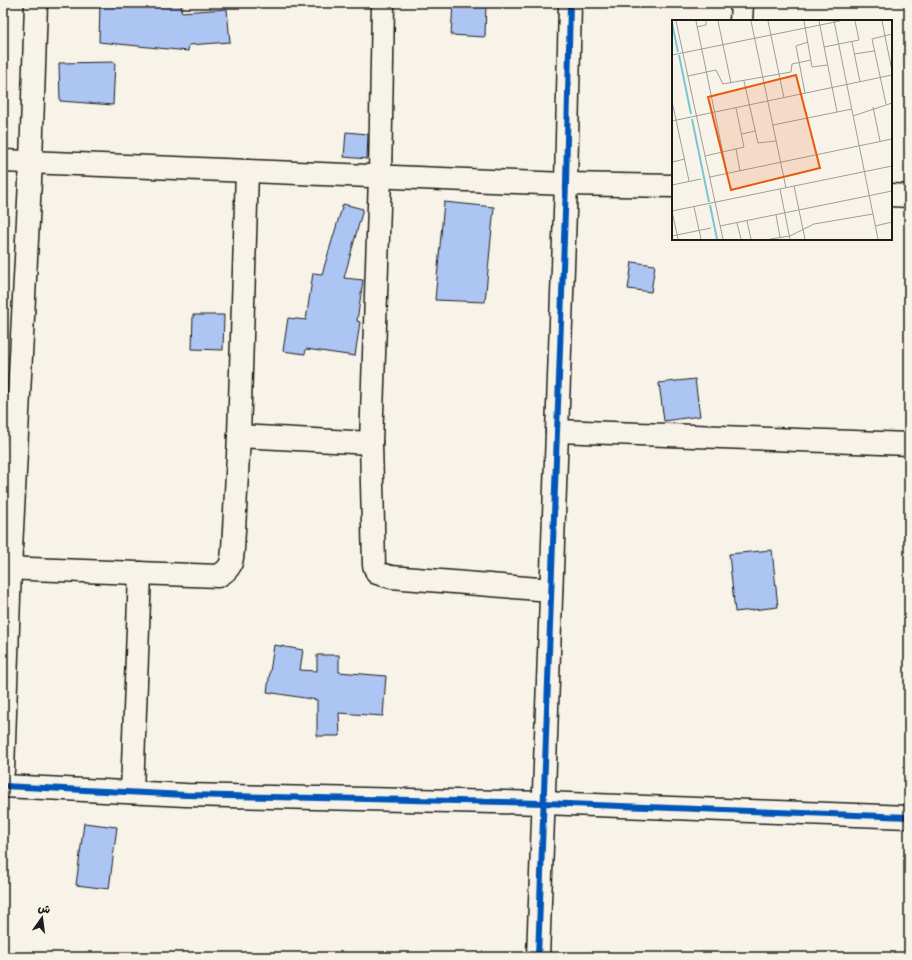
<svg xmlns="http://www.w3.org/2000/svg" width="912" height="960" font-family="Mali,'Playpen Sans Arabic',sans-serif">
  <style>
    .building { fill: #acc5f3; stroke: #1c1c1c }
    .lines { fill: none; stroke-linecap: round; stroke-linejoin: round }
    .street-casing { stroke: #1c1c1c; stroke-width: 25 }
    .street { stroke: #f7f3e8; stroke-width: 22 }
    .cycleway-casing { stroke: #f7f3e8; stroke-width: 8 }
    .cycleway { stroke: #0057b8; stroke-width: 6 }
    .inset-river { fill: none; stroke: #78c5d7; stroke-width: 2 }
    .inset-road { fill: none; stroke: #9f9d96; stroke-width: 1 }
    .view { fill: #e8590c; fill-opacity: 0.15; stroke: #e8590c; stroke-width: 2 }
    .inset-edge { fill: none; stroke: #1c1c1c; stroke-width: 2 }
  </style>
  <rect width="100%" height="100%" fill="#f7f3e8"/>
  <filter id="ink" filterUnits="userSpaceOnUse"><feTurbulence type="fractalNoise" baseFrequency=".025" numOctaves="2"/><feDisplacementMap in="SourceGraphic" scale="8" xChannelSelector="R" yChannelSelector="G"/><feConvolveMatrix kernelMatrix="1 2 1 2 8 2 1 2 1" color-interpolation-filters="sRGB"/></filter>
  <g filter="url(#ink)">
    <g class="building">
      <path d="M 100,3 L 182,3 L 181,12 L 227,9 L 230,42 L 189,45 L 188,51 L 99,42 Z"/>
      <path d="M 453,3 L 486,3 L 485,37 L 451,35 Z"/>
      <path d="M 115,62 L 113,105 L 60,101 L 59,63 Z"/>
      <path d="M 346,132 L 368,134 L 367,159 L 344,157 Z"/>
      <path d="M 444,202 L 494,207 L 485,302 L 435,300 Z"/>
      <path d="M 343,204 L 363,209 L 344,278 L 363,280 L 357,321 L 360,322 L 355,356 L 306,349 L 305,354 L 283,351 L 288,318 L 306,320 L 313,273 L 322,274 Z"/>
      <path d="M 632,262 L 655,265 L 651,292 L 628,289 Z"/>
      <path d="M 193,315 L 224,315 L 223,350 L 192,349 Z"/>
      <path d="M 695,379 L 700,416 L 664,421 L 659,383 Z"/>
      <path d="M 772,550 L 778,607 L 735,612 L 729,554 Z"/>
      <path d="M 274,645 L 303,650 L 300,670 L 317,671 L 317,655 L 339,655 L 339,672 L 386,676 L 383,716 L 339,713 L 340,736 L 317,736 L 317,700 L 267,692 Z"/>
      <path d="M 84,823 L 117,827 L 109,889 L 76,885 Z"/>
    </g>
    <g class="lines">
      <g class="street-casing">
        <g id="street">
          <path d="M 383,3 L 380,177 L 371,443 L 374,565 L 377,573 L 391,577 L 551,590"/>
          <path d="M 741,21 L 742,3"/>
          <path d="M 3,161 L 566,184 L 673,186"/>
          <path d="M 891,195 L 909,196"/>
          <path d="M 557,431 L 909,444"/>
          <path d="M 239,436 L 371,443"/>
          <path d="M 3,568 L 218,576 C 231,569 232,563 233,549 L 239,436 L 247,171"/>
          <path d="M 3,771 L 10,568 L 31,162 L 36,3"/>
          <path d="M 3,786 L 186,795 L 543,803 L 909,817"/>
          <path d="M 132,792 L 140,573"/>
          <path d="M 538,957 L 566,184 L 570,3"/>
        </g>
      </g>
      <use href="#street" class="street"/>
      <g class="cycleway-casing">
        <g id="cycleway">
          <path d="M 3,786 L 186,795 L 543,803 L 909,817"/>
          <path d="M 538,957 L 566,184 L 570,3"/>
        </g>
      </g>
      <use href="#cycleway" class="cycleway"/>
    </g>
  </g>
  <g transform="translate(672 20)">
    <rect width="220" height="220" fill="#f7f3e8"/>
    <path class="inset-river" d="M 0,3 L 6,32M 7,35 L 19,94M 20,99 L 37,182M 38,185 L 45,219"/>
    <path class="inset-road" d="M 4,1 L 51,219M 24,1 L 55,153M 46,1 L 59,63M 79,1 L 114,168M 96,1 L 112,78M 132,1 L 140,47 L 155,45M 147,1 L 165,92M 162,1 L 206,219M 210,1 L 220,51M 25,7 L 34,5 L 34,1M 180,22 L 188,62M 152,27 L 187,20 L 183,1M 182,34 L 202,31M 0,35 L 168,1M 16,56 L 44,50 L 51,64 L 119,52 L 120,44 L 139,40M 72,61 L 86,123 L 104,121M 133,73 L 124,26 L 136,22M 0,81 L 17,161M 214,84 L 200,19 L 220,14M 201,87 L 208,121M 181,96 L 220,83M 0,101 L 220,55M 101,105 L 180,89M 70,114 L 83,111M 64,129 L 68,151M 33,136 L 72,127 L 64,88M 0,142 L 13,139M 38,157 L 220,119M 0,165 L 29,159M 122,166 L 133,219M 108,169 L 118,219M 22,187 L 29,219M 0,191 L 220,146M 0,191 L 6,219M 104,195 L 108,217M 75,201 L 79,219M 65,203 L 69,219M 48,206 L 220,171M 203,206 L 220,202M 0,216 L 39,208M 98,219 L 118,216 L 142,204 L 201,194"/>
    <path class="view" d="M 124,55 L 148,148 L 59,170 L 36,77 Z"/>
    <rect width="220" height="220" class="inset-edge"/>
  </g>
  <rect width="912" height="960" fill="none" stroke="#f7f3e8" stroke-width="16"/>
  <rect x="8" y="8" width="896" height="944" fill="none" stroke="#1c1c1c" stroke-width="1.5" filter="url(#ink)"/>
  <g transform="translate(42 918) rotate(14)" stroke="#f7f3e8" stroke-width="3" paint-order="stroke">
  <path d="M0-3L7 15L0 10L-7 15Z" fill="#1c1c1c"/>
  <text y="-6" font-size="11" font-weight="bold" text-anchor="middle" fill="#1c1c1c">ش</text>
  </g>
</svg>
